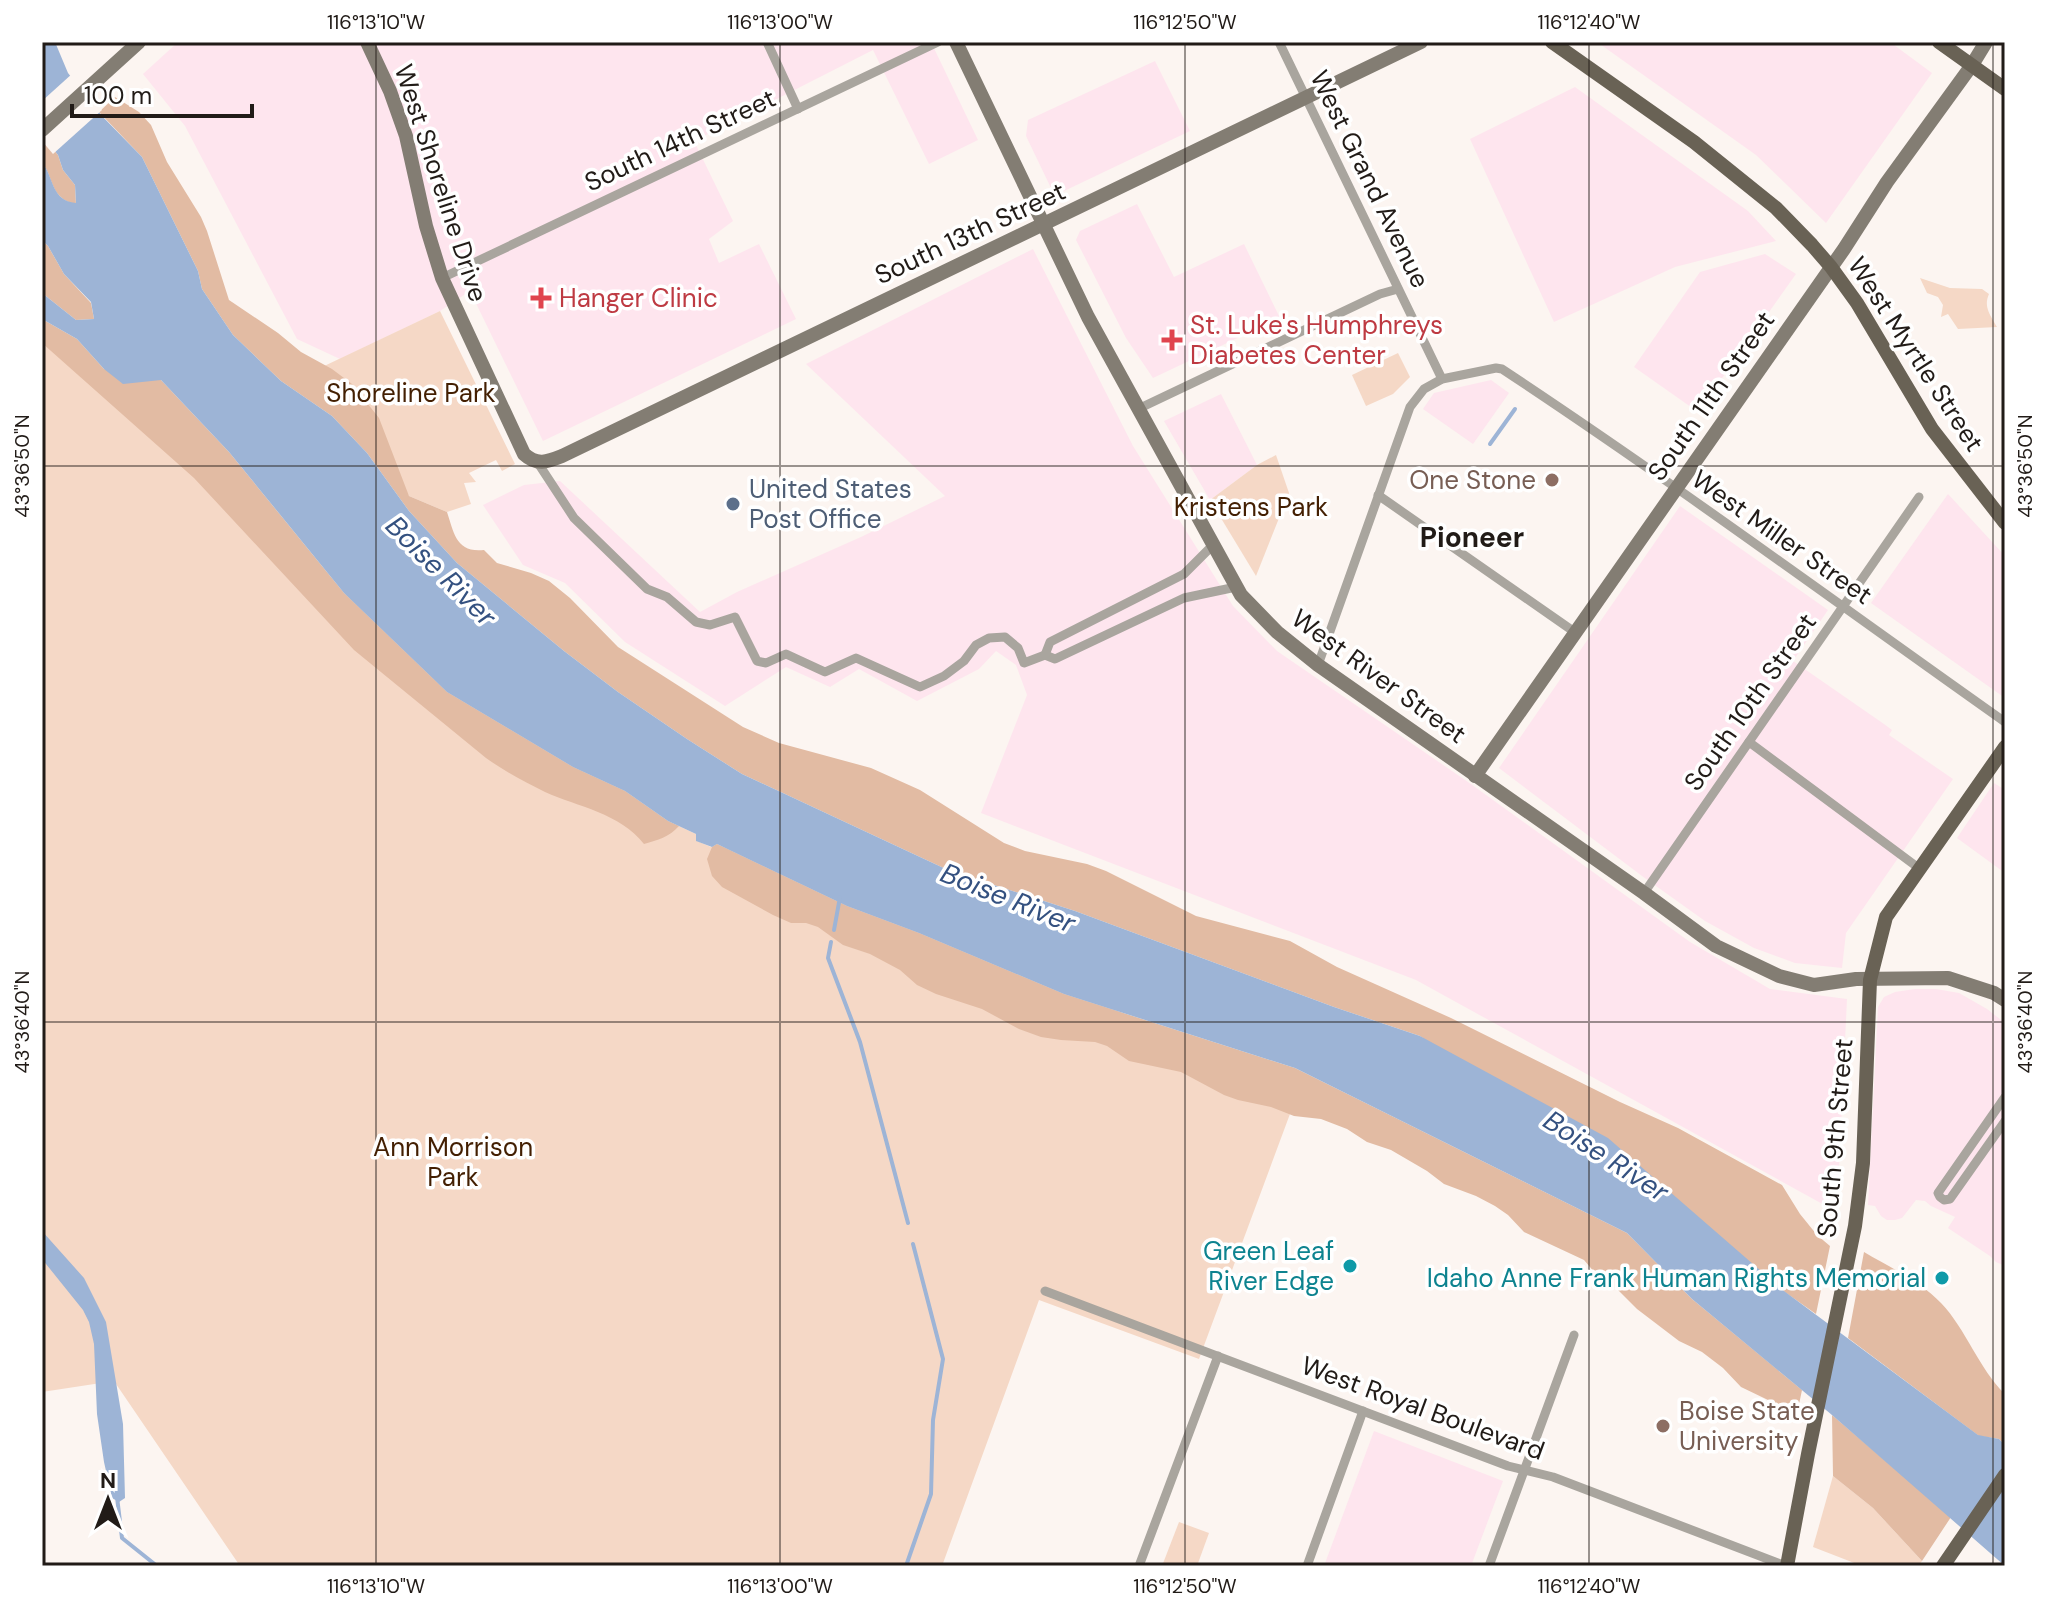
<svg xmlns="http://www.w3.org/2000/svg" width="2047" height="1608" font-family="'DM Sans',sans-serif">
  <style>
    .commercial { fill: #fee5ee }
    .green { fill: #f5d8c6 }
    .forest { fill: #e2bba3 }
    .water { fill: #9db4d6 }
    .pier { fill: #fcf5f1 }
    .lines { fill: none; stroke-linecap: round; stroke-linejoin: round }
    .stream { stroke: #9db4d6; stroke-width: 4 }
    .street { stroke: #a9a59e; stroke-width: 9 }
    .secondary { stroke: #837d73; stroke-width: 14 }
    .primary { stroke: #696255; stroke-width: 14 }
    .ticks { fill: none; stroke: #211b17; stroke-width: 2; stroke-opacity: 0.45 }
    .health-dot { fill: #e0444e; stroke: #fff; stroke-width: 3 }
    .education-dot { fill: #8d6e63; stroke: #fff; stroke-width: 3 }
    .service-dot { fill: #5c6f8a; stroke: #fff; stroke-width: 3 }
    .culture-dot { fill: #0f9aa8; stroke: #fff; stroke-width: 3 }
    .labels { text-anchor: middle; dominant-baseline: central; stroke-width: 7; stroke-linejoin: round; paint-order: stroke }
    .street-label { font-size: 26px; fill: #211b17; stroke: #fff }
    .health-label { font-size: 26px; fill: #be3a42; stroke: #fff; text-anchor: start }
    .park-label { font-size: 26px; fill: #431f02; stroke: #fff }
    .education-label { font-size: 26px; fill: #785e54; stroke: #fff; text-anchor: end }
    .service-label { font-size: 26px; fill: #4e5e75; stroke: #fff; text-anchor: start }
    .culture-label { font-size: 26px; fill: #0d838f; stroke: #fff; text-anchor: end }
    .neighbourhood-label { font-size: 28px; font-weight: bold; fill: #211b17; stroke: #fff }
    .water-label { font-size: 28px; font-style: italic; fill: #345180; stroke: #fff }
    .neatline { fill: none; stroke: #211b17; stroke-width: 3 }
    .ticks-label { font-size: 20px; text-anchor: middle; fill: #211b17 }
  </style>
  <rect width="100%" height="100%" fill="#fcf5f1"/>
  <g class="commercial">
    <path d="M 178,42 L 931,42 L 978,140 L 929,164 L 873,50 L 694,141 L 733,221 L 709,239 L 719,263 L 759,244 L 796,319 L 543,441 L 470,291 L 440,311 L 340,359 L 297,339 L 185,126 L 143,74 Z"/>
    <path d="M 1597,42 L 1890,42 L 1932,73 L 1826,223 L 1756,155 Z"/>
    <path d="M 1155,61 L 1190,131 L 1062,192 L 1051,188 L 1026,136 L 1028,120 Z"/>
    <path d="M 1575,87 L 1748,211 L 1776,241 L 1675,267 L 1554,322 L 1470,139 Z"/>
    <path d="M 1137,204 L 1174,277 L 1244,244 L 1280,318 L 1153,378 L 1126,338 L 1076,240 L 1080,231 Z"/>
    <path d="M 1033,249 L 1133,446 L 1233,606 L 1277,651 L 1468,782 L 1690,942 L 1770,989 L 1847,999 L 1837,1212 L 1416,980 L 981,813 L 1027,695 L 1016,665 L 996,651 L 979,669 L 917,701 L 859,669 L 830,687 L 786,667 L 725,706 L 625,642 L 565,583 L 523,565 L 483,505 L 524,485 L 560,481 L 700,612 L 737,592 L 861,537 L 945,496 L 806,364 Z"/>
    <path d="M 1765,254 L 1796,274 L 1698,412 L 1634,367 L 1700,272 Z"/>
    <path d="M 1491,380 L 1509,393 L 1473,444 L 1423,409 L 1434,393 Z"/>
    <path d="M 1221,394 L 1257,465 L 1210,500 L 1164,421 Z"/>
    <path d="M 1948,494 L 2005,556 L 2005,698 L 1871,603 Z"/>
    <path d="M 1680,506 L 1828,610 L 1793,661 L 1884,724 L 1892,730 L 1889,735 L 1953,779 L 1846,933 L 1842,968 L 1795,963 L 1754,948 L 1705,921 L 1642,876 L 1499,768 Z"/>
    <path d="M 1994,783 L 2005,790 L 2005,873 L 1957,838 Z"/>
    <path d="M 1915,989 L 1936,989 L 1959,993 L 1987,1009 L 2005,1023 L 2005,1266 L 1996,1262 L 1990,1256 L 1948,1228 L 1955,1217 L 1931,1206 L 1925,1201 L 1916,1200 L 1902,1218 L 1895,1220 L 1887,1220 L 1881,1216 L 1875,1206 L 1868,1205 L 1878,1007 L 1884,997 L 1895,992 Z"/>
    <path d="M 1374,1431 L 1503,1481 L 1471,1566 L 1324,1566 Z"/>
  </g>
  <g class="green">
    <path d="M 1920,278 L 1950,288 L 1982,289 L 1989,294 C 1983,307 1991,316 1997,327 L 1958,329 L 1948,314 L 1941,317 L 1943,305 L 1938,297 L 1927,293 Z"/>
    <path d="M 440,311 L 515,464 L 502,471 L 496,460 L 469,473 L 476,482 L 464,483 L 471,504 L 447,512 L 409,496 L 320,368 Z"/>
    <path d="M 42,319 L 269,504 L 344,593 L 668,821 L 696,834 L 697,841 L 711,847 L 717,844 L 1300,1087 L 1199,1359 L 1039,1300 L 942,1566 L 240,1566 L 114,1381 L 42,1392 Z"/>
    <path d="M 1398,353 L 1410,377 L 1393,394 L 1366,406 L 1352,375 Z"/>
    <path d="M 1276,455 L 1289,493 L 1256,576 L 1210,500 L 1257,465 Z"/>
    <path d="M 1833,1476 L 1873,1508 L 1922,1561 L 1918,1566 L 1862,1566 L 1813,1547 Z"/>
    <path d="M 1179,1522 L 1209,1533 L 1197,1566 L 1162,1566 Z"/>
  </g>
  <g class="forest">
    <path d="M 115,97 L 139,112 L 151,125 L 167,162 L 201,217 L 207,231 L 229,300 L 278,333 L 301,352 L 332,369 L 352,384 L 379,418 L 409,496 L 447,512 C 454,533 456,553 484,550 L 497,563 L 531,573 L 549,581 L 570,598 L 618,647 L 743,727 L 779,743 L 871,768 L 920,790 L 1004,843 L 1025,851 L 1087,864 L 1106,871 L 1196,916 L 1290,941 L 1337,967 L 1451,1018 L 1620,1102 L 1678,1128 L 1782,1185 L 1800,1214 L 1817,1235 L 1830,1246 L 1816,1314 L 1420,1036 L 1334,1007 L 1075,911 L 950,871 L 742,774 L 687,739 L 618,692 L 564,651 L 457,563 L 409,511 L 367,453 L 332,416 L 281,381 L 233,335 L 202,289 L 198,271 L 142,157 L 99,112 Z"/>
    <path d="M 42,135 L 58,155 L 63,170 L 75,185 L 76,204 C 50,199 54,178 42,162 Z"/>
    <path d="M 42,240 L 48,246 L 64,274 L 91,303 L 94,319 L 76,320 L 42,293 Z"/>
    <path d="M 42,319 L 77,339 L 104,369 L 161,380 L 229,452 L 344,593 L 447,692 L 573,767 L 625,791 L 668,821 L 679,826 C 669,837 658,840 644,844 C 620,813 578,807 545,792 C 525,782 504,771 486,758 L 354,650 L 194,478 L 42,343 Z"/>
    <path d="M 717,844 L 847,906 L 919,933 L 1064,994 L 1295,1068 L 1627,1233 L 1692,1299 L 1802,1390 L 1797,1414 L 1741,1387 L 1723,1368 L 1702,1352 L 1679,1341 L 1637,1309 L 1618,1290 L 1595,1273 L 1584,1260 L 1524,1232 L 1508,1215 L 1495,1206 L 1476,1196 L 1444,1184 L 1427,1171 L 1391,1150 L 1367,1142 L 1347,1129 L 1321,1119 L 1294,1116 L 1271,1107 L 1238,1100 L 1224,1095 L 1181,1072 L 1129,1061 L 1107,1046 L 1095,1042 L 1061,1040 L 1041,1037 L 1019,1029 L 982,1009 L 936,994 L 917,985 L 900,970 L 870,954 L 843,945 L 818,927 L 806,923 L 791,923 L 773,915 L 722,887 L 712,876 L 707,859 L 712,847 Z"/>
    <path d="M 1864,1252 C 1889,1267 1920,1281 1941,1303 C 1966,1329 1979,1369 2005,1394 L 2004,1444 L 1999,1439 L 1979,1436 L 1848,1338 Z"/>
    <path d="M 1832,1415 L 1951,1517 L 1922,1561 L 1873,1508 L 1833,1476 Z"/>
  </g>
  <g class="water">
    <path d="M 42,42 L 55,42 L 68,73 L 102,116 L 142,157 L 198,271 L 202,289 L 233,335 L 281,381 L 332,416 L 367,453 L 409,511 L 457,563 L 564,651 L 618,692 L 687,739 L 742,774 L 950,871 L 1075,911 L 1334,1007 L 1420,1036 L 1608,1138 L 1784,1291 L 1978,1435 L 1999,1439 L 2005,1445 L 2005,1566 L 1832,1415 L 1692,1299 L 1627,1233 L 1295,1068 L 1064,994 L 919,933 L 847,906 L 717,844 L 712,847 L 696,841 L 696,834 L 668,821 L 625,791 L 573,767 L 447,692 L 344,593 L 229,452 L 161,380 L 123,384 L 104,369 L 77,339 L 42,319 L 42,293 L 76,320 L 94,319 L 91,302 L 64,274 L 48,246 L 42,240 L 42,162 C 54,177 51,201 76,203 L 75,185 L 63,170 L 58,155 L 42,135 Z"/>
    <path d="M 42,1231 L 84,1278 L 106,1322 L 123,1424 L 125,1498 L 119,1502 L 112,1498 L 104,1462 L 97,1414 L 94,1344 L 89,1322 L 83,1310 L 42,1259 Z"/>
  </g>
  <path class="pier" d="M 73,73 L 102,110 L 53,154 L 42,141 L 42,101 Z"/>
  <g class="lines">
    <g class="stream">
      <path d="M 1490,444 L 1515,409"/>
      <path d="M 834,930 L 840,897"/>
      <path d="M 831,942 L 828,958 L 860,1042 L 908,1223"/>
      <path d="M 117,1497 L 122,1538 L 157,1566"/>
      <path d="M 906,1566 L 931,1494 L 933,1420 L 943,1359 L 913,1244"/>
    </g>
    <g class="street">
      <path d="M 767,42 L 798,109"/>
      <path d="M 1279,42 L 1442,379"/>
      <path d="M 442,278 L 938,42"/>
      <path d="M 1138,409 L 1380,294 L 1398,289"/>
      <path d="M 538,463 L 574,518 L 647,589 L 667,597 L 696,622 L 710,625 L 735,617 L 757,661 L 766,663 L 786,654 L 825,672 L 856,658 L 920,687 L 944,676 L 964,661 L 976,645 L 989,638 L 1005,637 L 1018,648 L 1024,663 L 1045,655 L 1055,659 L 1184,598 L 1236,587"/>
      <path d="M 1378,495 L 1576,633"/>
      <path d="M 1045,655 L 1050,642 L 1184,574 L 1213,545"/>
      <path d="M 1318,665 L 1410,407 L 1424,389 L 1442,379 L 1496,368 L 1502,369 C 1673,482 1838,604 2005,722"/>
      <path d="M 1749,742 L 1920,869"/>
      <path d="M 1644,893 L 1919,497"/>
      <path d="M 2005,1097 L 1938,1193 L 1940,1197 L 1944,1200 L 1950,1199 L 2005,1121"/>
      <path d="M 1045,1291 L 1508,1466 L 1553,1477 L 1786,1566"/>
      <path d="M 1139,1566 L 1218,1356"/>
      <path d="M 1307,1566 L 1363,1411"/>
      <path d="M 1489,1566 L 1574,1335"/>
    </g>
    <g class="secondary">
      <path d="M 367,42 L 390,91 L 406,136 L 426,226 L 442,278 L 524,454 C 537,466 547,462 562,456 L 1421,42"/>
      <path d="M 956,42 L 1088,317 L 1241,595 L 1277,632 L 1318,665 L 1644,893 L 1716,946 L 1779,976 L 1814,985 L 1856,979 L 1948,978 L 1994,993 L 2005,1000"/>
      <path d="M 42,130 L 139,42"/>
      <path d="M 1475,776 L 1844,249 L 1887,182 L 1972,65 L 1986,42"/>
    </g>
    <g class="primary">
      <path d="M 1552,42 L 1694,142 L 1776,208 L 1812,245 L 1831,267 L 1857,303 L 1932,429 L 2005,523"/>
      <path d="M 1939,42 L 2005,89"/>
      <path d="M 1787,1566 L 1808,1454 L 1855,1226 L 1863,1163 L 1870,980 L 1886,917 L 2005,747"/>
      <path d="M 1943,1566 L 2005,1475"/>
    </g>
  </g>
  <path class="ticks" d="M 376,42 L 376,1566M 780,42 L 780,1566M 1185,42 L 1185,1566M 1589,42 L 1589,1566M 1993,42 L 1993,1566M 42,466 L 2005,466M 42,1022 L 2005,1022"/>
  <g class="health-dot">
    <path d="M537 286h8v8h8v8h-8v8h-8v-8h-8v-8h8z"/>
    <path d="M1168 328h8v8h8v8h-8v8h-8v-8h-8v-8h8z"/>
  </g>
  <g class="education-dot">
    <circle cx="1552" cy="480" r="8"/>
    <circle cx="1663" cy="1426" r="8"/>
  </g>
  <circle class="service-dot" cx="733" cy="504" r="8"/>
  <g class="culture-dot">
    <circle cx="1350" cy="1266" r="8"/>
    <circle cx="1942" cy="1278" r="8"/>
  </g>
  <g class="labels">
    <g class="street-label">
      <text transform="translate(680 140) rotate(-25)">South 14th Street</text>
      <text transform="translate(1370 179) rotate(64)">West Grand Avenue</text>
      <text transform="translate(441 183) rotate(72)">West Shoreline Drive</text>
      <text transform="translate(970 233) rotate(-25)">South 13th Street</text>
      <text transform="translate(1916 354) rotate(57)">West Myrtle Street</text>
      <text transform="translate(1711 396) rotate(-55)">South 11th Street</text>
      <text transform="translate(1782 537) rotate(35)">West Miller Street</text>
      <text transform="translate(1379 676) rotate(36)">West River Street</text>
      <text transform="translate(1750 702) rotate(-55)">South 10th Street</text>
      <text transform="translate(1835 1138) rotate(-85)">South 9th Street</text>
      <text transform="translate(1423 1408) rotate(20)">West Royal Boulevard</text>
    </g>
    <g class="health-label">
      <text x="559" y="298">Hanger Clinic</text>
      <text x="1190" y="325">St. Luke's Humphreys<tspan x="1190" dy="30">Diabetes Center</tspan></text>
    </g>
    <g class="park-label">
      <text x="411" y="393">Shoreline Park</text>
      <text x="1251" y="507">Kristens Park</text>
      <text x="453" y="1147">Ann Morrison<tspan x="453" dy="30">Park</tspan></text>
    </g>
    <g class="education-label">
      <text x="1536" y="480">One Stone</text>
      <text x="1679" y="1411" text-anchor="start">Boise State<tspan x="1679" dy="30">University</tspan></text>
    </g>
    <g class="service-label">
      <text x="749" y="489">United States<tspan x="749" dy="30">Post Office</tspan></text>
    </g>
    <g class="culture-label">
      <text x="1334" y="1251">Green Leaf<tspan x="1334" dy="30">River Edge</tspan></text>
      <text x="1926" y="1278">Idaho Anne Frank Human Rights Memorial</text>
    </g>
    <g class="neighbourhood-label">
      <text x="1472" y="537">Pioneer</text>
    </g>
    <g class="water-label">
      <text transform="translate(441 571) rotate(45)">Boise River</text>
      <text transform="translate(1008 898) rotate(22)">Boise River</text>
      <text transform="translate(1606 1156) rotate(33)">Boise River</text>
    </g>
  </g>
  <rect width="2047" height="1608" fill="none" stroke="#ffffff" stroke-width="88"/>
  <g transform="translate(108 1500)" stroke="#ffffff" stroke-width="6" paint-order="stroke">
  <path d="M0-6L14 30L0 20L-14 30Z" fill="#211b17"/>
  <text y="-12" font-size="22" font-weight="bold" text-anchor="middle" fill="#211b17">N</text>
  </g>
  <path d="M72 104v12h180v-12" fill="none" stroke="#211b17" stroke-width="4"/>
  <text x="84" y="104" font-size="24" fill="#211b17" stroke="#ffffff" stroke-width="6" paint-order="stroke">100 m</text>
  <rect x="44" y="44" width="1959" height="1520" class="neatline"/>
  <g class="ticks-label">
    <text x="376" y="29">116°13'10"W</text>
    <text x="780" y="29">116°13'00"W</text>
    <text x="1185" y="29">116°12'50"W</text>
    <text x="1589" y="29">116°12'40"W</text>
    <text transform="translate(22 466) rotate(-90)" y="7">43°36'50"N</text>
    <text transform="translate(2025 466) rotate(-90)" y="7">43°36'50"N</text>
    <text transform="translate(22 1022) rotate(-90)" y="7">43°36'40"N</text>
    <text transform="translate(2025 1022) rotate(-90)" y="7">43°36'40"N</text>
    <text x="376" y="1593">116°13'10"W</text>
    <text x="780" y="1593">116°13'00"W</text>
    <text x="1185" y="1593">116°12'50"W</text>
    <text x="1589" y="1593">116°12'40"W</text>
  </g>
</svg>
